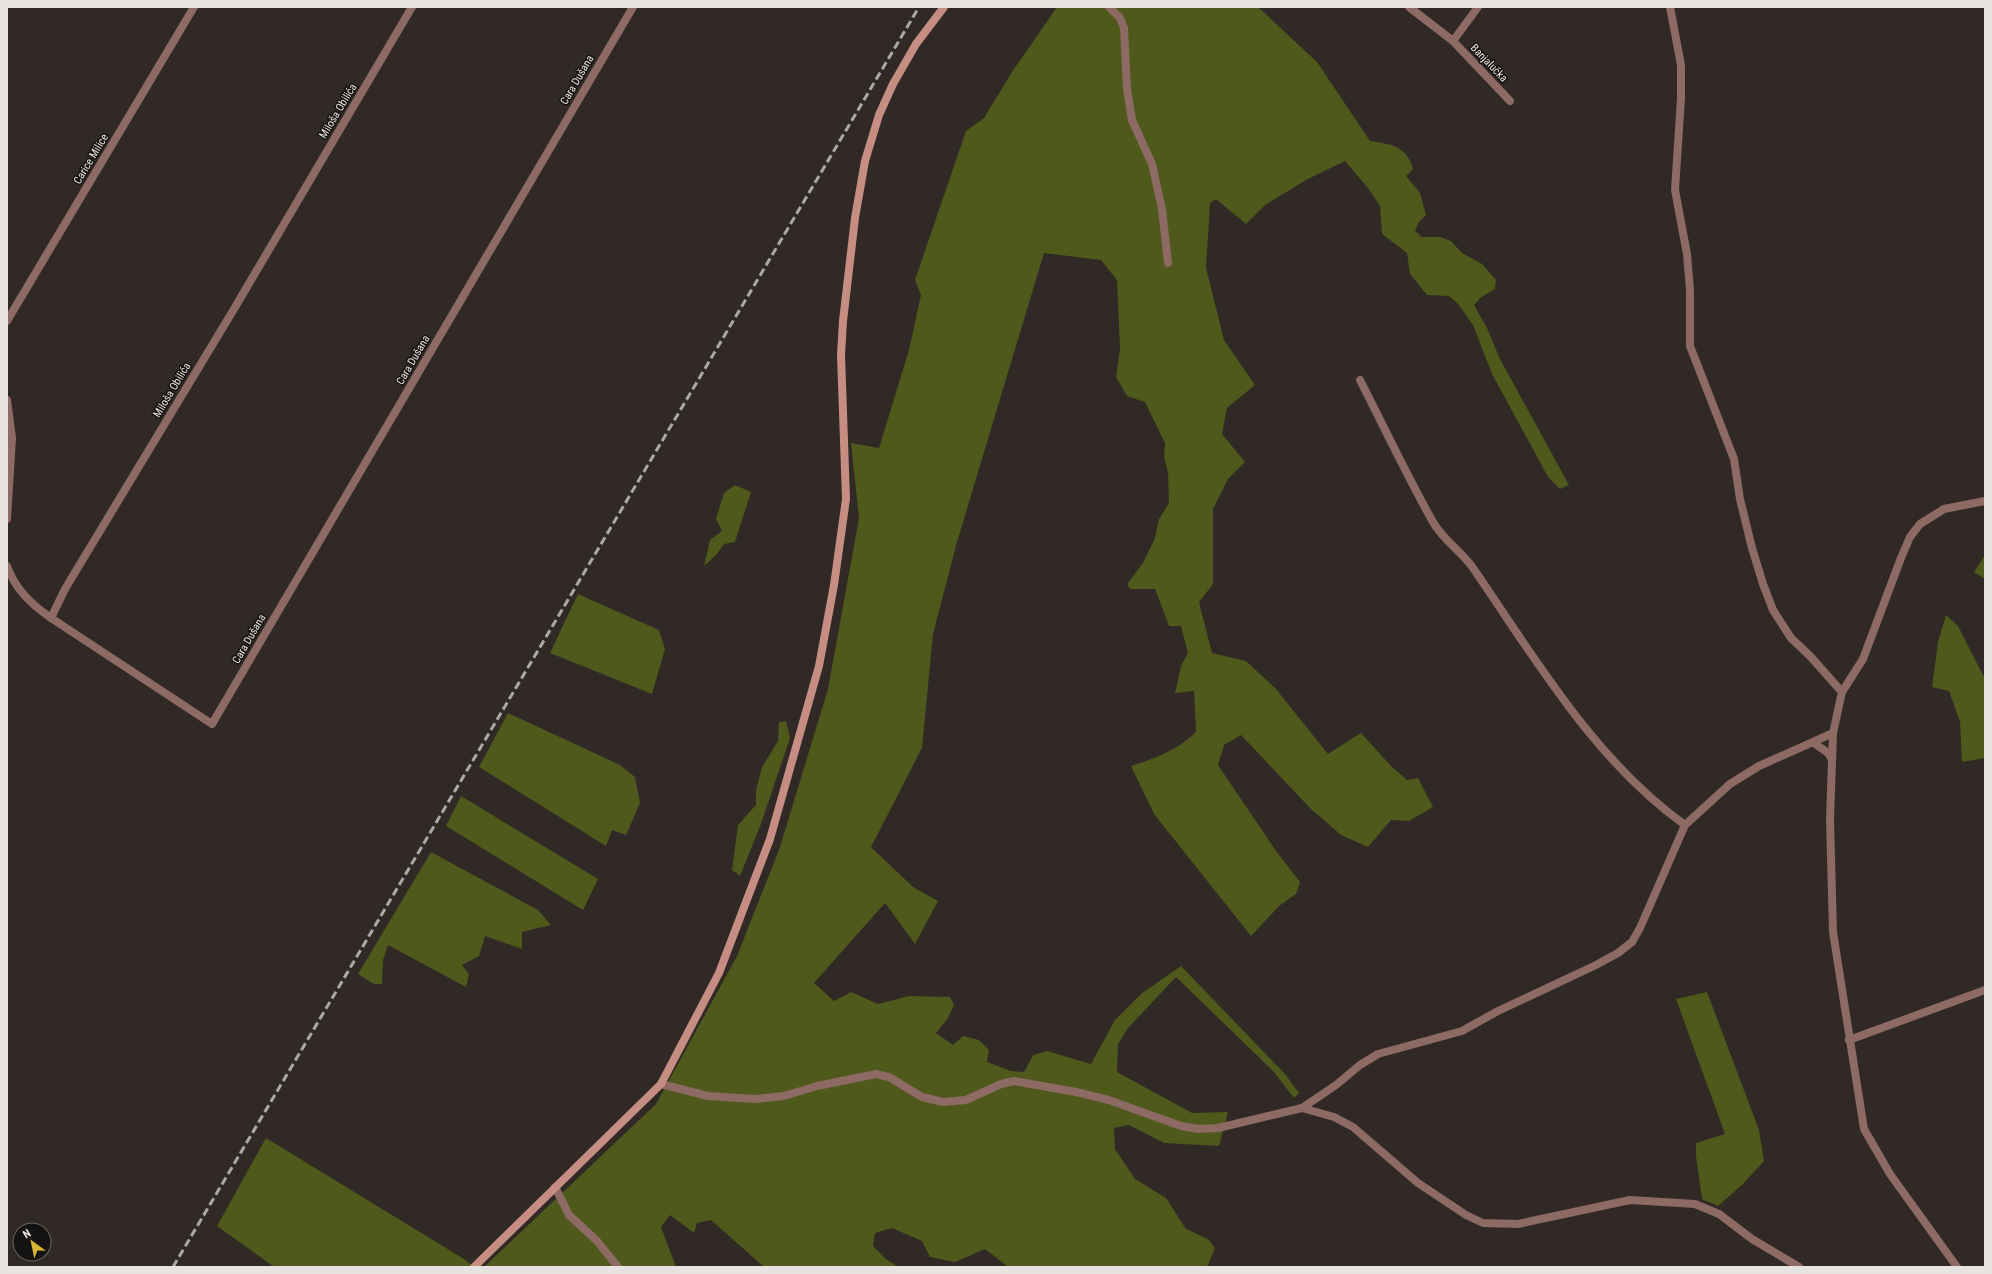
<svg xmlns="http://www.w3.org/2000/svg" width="1992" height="1274" font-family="'Roboto Condensed',sans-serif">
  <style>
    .green { fill: #4e591b }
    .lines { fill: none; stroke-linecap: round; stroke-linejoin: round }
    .street { stroke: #8d6a63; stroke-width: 8 }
    .secondary { stroke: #c68d82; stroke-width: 8 }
    .rail { stroke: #ada8a4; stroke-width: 3; stroke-dasharray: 8 4; stroke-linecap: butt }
    .labels { text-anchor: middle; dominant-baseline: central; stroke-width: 3; stroke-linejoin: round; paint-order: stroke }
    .street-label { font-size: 11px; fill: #e7e3e0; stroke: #151311 }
  </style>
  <rect width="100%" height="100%" fill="#302925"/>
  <g class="green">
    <path d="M 1057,7 L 1258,7 L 1317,62 L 1370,141 C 1391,144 1407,146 1413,169 L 1406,176 L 1420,193 L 1426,215 L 1419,222 L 1415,231 L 1422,237 L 1440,237 L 1451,241 L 1462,253 L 1482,264 L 1496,280 L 1495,289 L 1480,298 L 1474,305 L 1487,328 L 1500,359 L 1569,485 L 1560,489 L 1548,477 L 1492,374 L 1473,325 L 1458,304 L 1449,296 L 1427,295 L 1410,274 L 1407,253 L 1382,234 L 1380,206 L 1368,188 L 1345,161 L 1306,180 L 1265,205 L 1246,224 L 1216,199 L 1210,203 L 1206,268 L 1224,340 L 1255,385 L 1227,408 L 1222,434 L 1245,462 L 1228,479 L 1213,509 L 1213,584 L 1199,602 L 1212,653 L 1246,661 L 1276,689 L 1328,754 L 1361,733 L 1392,767 L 1407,780 L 1418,778 L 1433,807 L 1409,821 L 1391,820 L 1368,847 L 1341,835 L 1311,809 L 1241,735 L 1224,745 L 1218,765 L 1276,851 L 1300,882 L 1296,894 L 1279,906 L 1251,936 L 1154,814 L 1131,766 C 1155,758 1177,751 1196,732 L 1194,691 L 1175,693 L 1181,666 L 1188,653 L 1181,626 L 1169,626 L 1155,589 L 1130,589 L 1127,584 L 1143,563 L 1155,538 L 1159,519 L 1169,503 L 1168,473 L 1164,457 L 1165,443 L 1145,402 L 1127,396 L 1116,377 L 1120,349 L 1117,280 L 1101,260 L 1044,253 L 957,542 L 933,634 L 922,748 L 871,847 L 913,887 L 938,901 L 915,944 L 885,903 L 814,983 L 834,1001 L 851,992 L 878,1004 L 909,996 L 950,997 L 954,1005 L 948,1018 L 936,1033 L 953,1045 L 963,1036 L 979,1040 L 989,1050 L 987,1062 L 1011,1071 L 1024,1072 L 1033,1055 L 1047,1051 L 1091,1064 L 1115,1020 L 1141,994 L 1181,966 L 1285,1074 L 1299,1093 L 1294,1098 L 1273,1071 L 1176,977 L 1128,1028 L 1118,1044 L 1117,1072 L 1192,1113 L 1228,1112 L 1219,1146 L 1164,1143 L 1129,1125 L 1114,1128 L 1115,1149 L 1135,1179 L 1166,1198 L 1186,1229 L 1208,1239 L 1215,1248 L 1207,1267 L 1008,1267 L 985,1249 L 955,1262 L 930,1257 L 922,1241 L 892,1228 L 875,1233 L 873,1246 L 886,1259 L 898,1267 L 764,1267 L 711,1220 L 697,1223 L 694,1233 L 670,1215 L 661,1227 L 676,1267 L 484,1267 L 656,1104 L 737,956 L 779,850 L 828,689 L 859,518 L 851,443 L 879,448 L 909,350 L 921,295 L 915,280 L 966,131 L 984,118 L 1012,72 Z"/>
    <path d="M 735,485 L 751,492 L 735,542 L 724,544 L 716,555 L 704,566 L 710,540 L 722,531 L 716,519 L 724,493 Z"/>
    <path d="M 1985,555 L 1985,579 L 1974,572 Z"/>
    <path d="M 578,594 L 659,630 L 665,649 L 652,694 L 550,653 Z"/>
    <path d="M 1946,615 L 1958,626 L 1985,679 L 1985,758 L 1962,762 L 1960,722 L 1949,691 L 1932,687 L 1938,642 Z"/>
    <path d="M 508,713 L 620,765 L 635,777 L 640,803 L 626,835 L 612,830 L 606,846 L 479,767 Z"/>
    <path d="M 786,721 L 790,738 L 761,824 L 740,876 L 732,870 L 738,825 L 756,805 L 756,790 L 762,767 L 778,741 L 779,722 Z"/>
    <path d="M 461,796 L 598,879 L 583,910 L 446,826 Z"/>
    <path d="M 431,852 L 538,910 L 551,925 L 522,932 L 522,949 L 485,936 L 479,956 L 462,965 L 469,974 L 466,987 L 388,945 L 383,960 L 382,984 L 374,984 L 358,974 Z"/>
    <path d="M 1707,992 L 1759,1130 L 1764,1161 L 1742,1185 L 1718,1206 L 1702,1199 L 1696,1156 L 1696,1143 L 1725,1134 L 1676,999 Z"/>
    <path d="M 266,1138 L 464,1259 L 474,1267 L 274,1267 L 217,1226 Z"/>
  </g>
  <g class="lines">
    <g class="street">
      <path d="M 412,7 L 234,309 L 65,589 L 51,618 L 212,724 L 633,7"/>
      <path d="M 1109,7 L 1120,18 L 1124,28 L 1127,89 L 1132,120 L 1152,164 L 1162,209 L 1168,263"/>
      <path d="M 1409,7 L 1453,41 L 1510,101"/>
      <path d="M 1670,7 L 1681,65 L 1681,98 L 1675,190 L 1687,254 L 1690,290 L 1690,346 L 1734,459 L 1740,499 L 1752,548 L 1763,584 L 1773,610 L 1791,638 L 1810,656 L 1842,692"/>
      <path d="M 1453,41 L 1478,7"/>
      <path d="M 7,321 L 194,7"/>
      <path d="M 1360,380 C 1384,427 1407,476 1433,522 C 1443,540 1462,552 1473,568 C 1535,658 1594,760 1685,825"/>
      <path d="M 7,400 L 12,438 L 7,519"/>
      <path d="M 7,566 C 15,589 31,604 51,618"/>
      <path d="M 1833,733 L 1830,819 L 1833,932 L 1864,1129 L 1890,1174 L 1957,1267"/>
      <path d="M 1814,743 L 1828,753 L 1832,759"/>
      <path d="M 1849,1040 L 1985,990"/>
      <path d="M 661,1084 L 708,1096 L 755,1099 L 784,1096 L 817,1086 L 876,1074 L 889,1077 L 922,1097 L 943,1102 L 966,1100 L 1001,1084 L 1014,1081 L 1076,1092 L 1109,1100 L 1181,1126 L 1198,1129 L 1218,1128 L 1302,1108 L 1336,1085 L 1360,1065 L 1378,1054 L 1462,1031 L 1498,1011 L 1596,965 L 1618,953 L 1632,942 L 1640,928 L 1685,825 L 1730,784 L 1759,766 L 1833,733 L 1842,692 L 1863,659 L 1901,558 L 1910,537 L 1920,524 L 1944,509 L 1985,501"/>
      <path d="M 1302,1108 L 1334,1117 L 1353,1127 L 1418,1183 L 1466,1215 L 1483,1223 L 1518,1224 L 1630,1200 L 1695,1204 L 1719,1214 L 1752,1239 L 1799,1267"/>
      <path d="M 555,1187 L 569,1215 L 597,1241 L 618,1267"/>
    </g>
    <path class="secondary" d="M 474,1267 L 661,1084 L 719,973 L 770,839 L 819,666 L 834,585 L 846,499 L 841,355 L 843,321 L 855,218 L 865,161 L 879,115 L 893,84 L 916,44 L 944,7"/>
    <path class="rail" d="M 173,1267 L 919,7"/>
  </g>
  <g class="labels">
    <g class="street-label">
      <text transform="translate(1489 63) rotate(46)">Banjalučka</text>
      <text transform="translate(577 80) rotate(-60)">Cara Dušana</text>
      <text transform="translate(338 111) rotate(-59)">Miloša Obilića</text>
      <text transform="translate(91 159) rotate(-59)">Carice Milice</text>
      <text transform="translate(413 360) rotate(-60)">Cara Dušana</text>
      <text transform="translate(172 390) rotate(-59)">Miloša Obilića</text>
      <text transform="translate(249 639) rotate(-60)">Cara Dušana</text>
    </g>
  </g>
  <rect width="1992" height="1274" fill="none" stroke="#e7e3e0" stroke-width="16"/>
  <g transform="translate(32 1242) rotate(327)"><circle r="19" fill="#151311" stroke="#696664"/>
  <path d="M0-3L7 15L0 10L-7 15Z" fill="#d7b434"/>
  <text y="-6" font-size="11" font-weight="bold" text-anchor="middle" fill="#e7e3e0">N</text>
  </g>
</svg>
